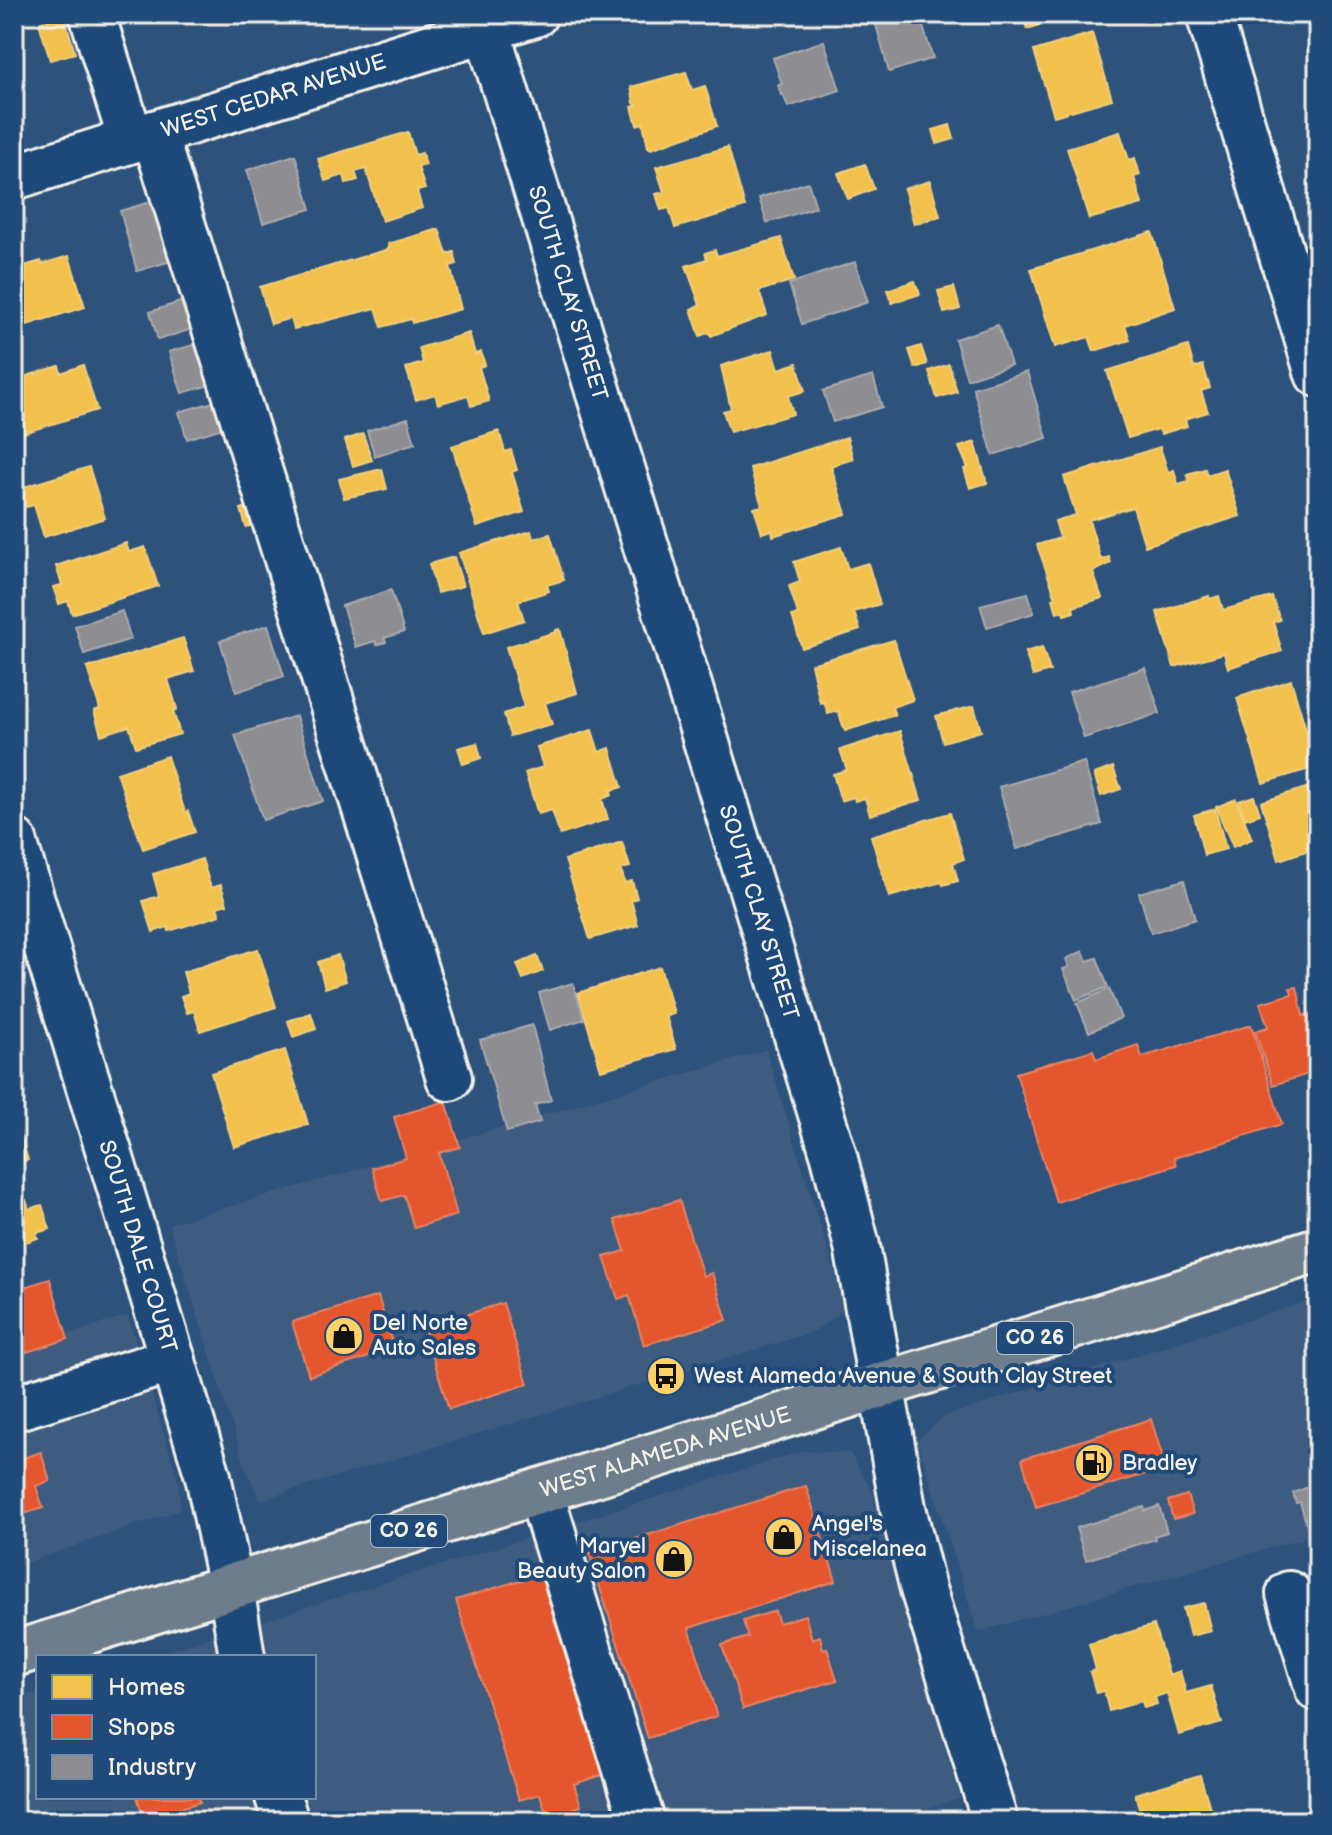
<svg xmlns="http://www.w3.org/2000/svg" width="1332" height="1835" font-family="'Balsamiq Sans',sans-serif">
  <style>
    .built { fill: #3e5b7f }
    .homes { fill: #f2c14e; stroke: #f3cf7c; stroke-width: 2 }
    .shops { fill: #e4572e; stroke: #e98566; stroke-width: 2 }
    .industry { fill: #8d8d92; stroke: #acabac; stroke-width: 2 }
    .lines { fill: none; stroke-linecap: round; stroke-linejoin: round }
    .minor-casing { stroke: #f4f1e8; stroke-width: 50 }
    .major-casing { stroke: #f4f1e8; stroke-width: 50 }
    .minor { stroke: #1f4a7a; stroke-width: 44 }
    .major { stroke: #6d7d8c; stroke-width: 44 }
    .labels { text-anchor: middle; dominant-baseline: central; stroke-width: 8; stroke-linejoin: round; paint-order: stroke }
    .shield { fill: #1f4a7a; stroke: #b4bfc7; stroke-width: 2 }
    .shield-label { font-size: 20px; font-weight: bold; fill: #f4f1e8 }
    .street-label { font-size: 22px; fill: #f4f1e8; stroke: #1f4a7a }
    .poi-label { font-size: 22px; fill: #f4f1e8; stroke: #1f4a7a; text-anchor: start }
  </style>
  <rect width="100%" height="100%" fill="#2d527c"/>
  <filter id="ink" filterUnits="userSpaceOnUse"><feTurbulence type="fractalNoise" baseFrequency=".0125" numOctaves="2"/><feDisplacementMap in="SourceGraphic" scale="16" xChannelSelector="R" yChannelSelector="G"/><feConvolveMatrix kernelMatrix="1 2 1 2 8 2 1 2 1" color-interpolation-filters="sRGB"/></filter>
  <g filter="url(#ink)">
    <g class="built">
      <path d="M 766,1050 L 846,1309 L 813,1332 L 260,1500 L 246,1469 L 169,1224 Z"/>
      <path d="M 1318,1298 L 1318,1534 L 978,1632 L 917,1440 L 945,1416 Z"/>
      <path d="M 128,1315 L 179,1483 L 180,1510 L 14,1567 L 14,1352 Z"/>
      <path d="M 802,1451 L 850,1453 L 872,1491 L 960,1799 L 882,1821 L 14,1821 L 14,1699 L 38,1692 L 38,1797 L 314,1797 L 314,1657 L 148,1657 Z"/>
    </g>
    <g class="homes">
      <path d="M 1022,14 L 1078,14 L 1027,29 Z"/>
      <path d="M 64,15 L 75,53 L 50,60 L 39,23 Z"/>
      <path d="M 1092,33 L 1112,99 L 1054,116 L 1034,51 Z"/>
      <path d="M 686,72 L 692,90 L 705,86 L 717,126 L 651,149 L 648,147 L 643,123 L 637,125 L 632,107 L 637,105 L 634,103 L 631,87 Z"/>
      <path d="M 950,125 L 954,139 L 937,144 L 933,130 Z"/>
      <path d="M 408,132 L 415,155 L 422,153 L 426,165 L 418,167 L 425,189 L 417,191 L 422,208 L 382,221 L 366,169 L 355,172 L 358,180 L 346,183 L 344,175 L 325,181 L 318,159 Z"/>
      <path d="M 1120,132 L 1129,160 L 1135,158 L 1140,175 L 1134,177 L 1142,204 L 1089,219 L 1067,148 Z"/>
      <path d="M 728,147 L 745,207 L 675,228 L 669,208 L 661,210 L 656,194 L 664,192 L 656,167 Z"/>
      <path d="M 865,164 L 874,189 L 848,199 L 838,173 Z"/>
      <path d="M 930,181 L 940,216 L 914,224 L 904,189 Z"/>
      <path d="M 439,229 L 447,254 L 454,252 L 457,264 L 450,266 L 461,309 L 412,323 L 411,319 L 382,327 L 376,308 L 294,329 L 291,318 L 271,324 L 260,287 L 389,249 L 388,244 Z"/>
      <path d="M 1152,232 L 1175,308 L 1125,325 L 1130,340 L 1094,351 L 1089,337 L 1055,347 L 1031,269 Z"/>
      <path d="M 781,238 L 794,280 L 759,291 L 767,315 L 711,336 L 710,332 L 700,336 L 691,309 L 700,305 L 686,266 L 707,259 L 705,253 L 715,250 L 717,256 Z"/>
      <path d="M 69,256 L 85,307 L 14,329 L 14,269 L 41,261 L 42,264 Z"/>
      <path d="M 915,281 L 920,294 L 892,303 L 887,290 Z"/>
      <path d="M 954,287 L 960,309 L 944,313 L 938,291 Z"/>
      <path d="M 469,333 L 475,354 L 481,352 L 485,365 L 479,367 L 489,401 L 471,406 L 468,395 L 438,404 L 435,394 L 416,400 L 406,368 L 423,363 L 419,348 Z"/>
      <path d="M 921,346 L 927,364 L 915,368 L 909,350 Z"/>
      <path d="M 1188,346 L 1194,368 L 1203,365 L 1210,388 L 1201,391 L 1208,412 L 1185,419 L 1187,426 L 1161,434 L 1159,429 L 1128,438 L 1107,371 Z"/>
      <path d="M 773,350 L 779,369 L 797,363 L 805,391 L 788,396 L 793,414 L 730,432 L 723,411 L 731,409 L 721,366 Z"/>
      <path d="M 949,364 L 957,392 L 937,398 L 929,371 Z"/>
      <path d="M 83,365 L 97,410 L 17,435 L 14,426 L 14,380 L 59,366 L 61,373 Z"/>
      <path d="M 499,431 L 505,452 L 511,450 L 517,470 L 512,472 L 524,512 L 477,527 L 452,446 Z"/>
      <path d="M 363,434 L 372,460 L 353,466 L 345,440 Z"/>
      <path d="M 847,437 L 853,459 L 831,466 L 846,514 L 773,536 L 772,530 L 762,533 L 754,508 L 762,506 L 750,468 Z"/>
      <path d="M 975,442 L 987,483 L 970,488 L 964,469 L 968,468 L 959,447 Z"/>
      <path d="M 1160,447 L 1168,472 L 1174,470 L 1178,484 L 1189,481 L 1187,474 L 1205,469 L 1207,475 L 1225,469 L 1240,516 L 1145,546 L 1133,507 L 1089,520 L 1101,560 L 1109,557 L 1111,563 L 1093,572 L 1102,598 L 1073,607 L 1074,612 L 1064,615 L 1063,611 L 1057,613 L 1053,599 L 1056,598 L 1037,545 L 1060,538 L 1055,521 L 1076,515 L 1064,477 Z"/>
      <path d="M 89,467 L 105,518 L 44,537 L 34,505 L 26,507 L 21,488 Z"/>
      <path d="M 382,469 L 387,489 L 344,498 L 339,479 Z"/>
      <path d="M 257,504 L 262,523 L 246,527 L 241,509 Z"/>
      <path d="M 531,531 L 533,539 L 550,534 L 564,580 L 547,585 L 549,591 L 518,601 L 524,620 L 484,633 L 459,553 Z"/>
      <path d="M 126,543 L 129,552 L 145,547 L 158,586 L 72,614 L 68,601 L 59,604 L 53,587 L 62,585 L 56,566 Z"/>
      <path d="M 841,547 L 848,569 L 868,563 L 880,604 L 854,612 L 860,630 L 802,648 L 792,616 L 798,614 L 789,586 L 800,582 L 794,562 Z"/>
      <path d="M 454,557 L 463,586 L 437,593 L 429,564 Z"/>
      <path d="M 1209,596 L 1210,599 L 1219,596 L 1223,610 L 1272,597 L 1280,620 L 1273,622 L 1282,651 L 1228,668 L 1224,653 L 1174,667 L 1157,612 Z"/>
      <path d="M 560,629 L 577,693 L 545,703 L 552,724 L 510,736 L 504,714 L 524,707 L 506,647 L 556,632 L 556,630 Z"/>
      <path d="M 183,638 L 194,671 L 168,679 L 177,709 L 173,711 L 180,734 L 136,747 L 129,726 L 101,735 L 94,711 L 100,709 L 87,668 Z"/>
      <path d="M 894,640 L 913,700 L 892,707 L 895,715 L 845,731 L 838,711 L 828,714 L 824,702 L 820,703 L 811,664 Z"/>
      <path d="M 1042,647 L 1050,671 L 1033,676 L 1025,652 Z"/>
      <path d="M 1291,680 L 1308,736 L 1318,733 L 1318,760 L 1315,761 L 1316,767 L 1263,783 L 1237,698 Z"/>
      <path d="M 974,706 L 981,731 L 943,742 L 936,716 Z"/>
      <path d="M 592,730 L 599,752 L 610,748 L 622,787 L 610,791 L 612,795 L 602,799 L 608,819 L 560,835 L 552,810 L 538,814 L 525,773 L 543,767 L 537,747 Z"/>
      <path d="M 900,731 L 921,800 L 870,815 L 865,798 L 855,801 L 854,797 L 841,801 L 833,774 L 847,770 L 840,750 Z"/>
      <path d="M 477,743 L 481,758 L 463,764 L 458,748 Z"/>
      <path d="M 167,756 L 185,812 L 188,811 L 195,832 L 143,849 L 117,773 Z"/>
      <path d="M 1113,767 L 1121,789 L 1101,796 L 1094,774 Z"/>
      <path d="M 1318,784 L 1318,847 L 1279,860 L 1261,802 Z"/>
      <path d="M 1254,796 L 1260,814 L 1245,819 L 1239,801 Z"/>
      <path d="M 1236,799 L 1252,839 L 1233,847 L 1216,807 Z"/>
      <path d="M 1215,809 L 1226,849 L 1204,855 L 1194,815 Z"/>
      <path d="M 950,813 L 964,859 L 953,863 L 958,881 L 943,885 L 942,882 L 889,897 L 871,836 Z"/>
      <path d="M 622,842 L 630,867 L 621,869 L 625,883 L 632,881 L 637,898 L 631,900 L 638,925 L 590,939 L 565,860 Z"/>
      <path d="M 202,859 L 211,888 L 221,885 L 227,904 L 217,907 L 220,915 L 169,931 L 168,927 L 153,932 L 143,901 L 159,896 L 153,874 Z"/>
      <path d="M 258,949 L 276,1007 L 200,1031 L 194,1011 L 187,1013 L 181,996 L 189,993 L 183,972 Z"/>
      <path d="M 338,955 L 346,981 L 325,988 L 318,962 Z"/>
      <path d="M 537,956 L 543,971 L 523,979 L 517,964 Z"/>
      <path d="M 660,967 L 674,1013 L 666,1016 L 676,1049 L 601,1070 L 578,993 Z"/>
      <path d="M 311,1013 L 316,1029 L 293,1037 L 288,1021 Z"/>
      <path d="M 285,1050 L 308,1124 L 234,1147 L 211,1073 Z"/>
      <path d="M 19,1131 L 28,1160 L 14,1164 L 14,1169 L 14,1132 Z"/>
      <path d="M 26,1200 L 29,1209 L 42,1205 L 50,1229 L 36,1233 L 38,1238 L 14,1246 L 14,1204 Z"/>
      <path d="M 1204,1603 L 1211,1631 L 1190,1636 L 1183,1608 Z"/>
      <path d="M 1154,1625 L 1169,1675 L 1180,1671 L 1186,1693 L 1211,1686 L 1222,1723 L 1179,1735 L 1167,1693 L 1155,1697 L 1157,1704 L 1144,1708 L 1142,1701 L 1109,1711 L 1104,1691 L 1096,1693 L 1090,1672 L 1096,1670 L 1089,1644 Z"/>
      <path d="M 1200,1775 L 1214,1821 L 1143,1821 L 1135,1794 Z"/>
    </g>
    <g class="shops">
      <path d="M 1297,987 L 1303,1016 L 1318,1011 L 1318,1071 L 1273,1085 L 1255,1031 L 1268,1027 L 1260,1003 L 1292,994 L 1290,988 Z"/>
      <path d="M 1251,1025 L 1282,1124 L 1174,1158 L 1176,1165 L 1056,1202 L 1016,1073 L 1093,1050 L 1096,1059 L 1138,1045 L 1142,1057 Z"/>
      <path d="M 446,1101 L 460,1147 L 439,1153 L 457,1215 L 414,1228 L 404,1195 L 382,1201 L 372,1168 L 406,1158 L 394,1117 Z"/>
      <path d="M 679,1200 L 703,1276 L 712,1273 L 727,1320 L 644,1345 L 629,1295 L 618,1299 L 604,1257 L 625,1251 L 615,1220 Z"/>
      <path d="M 50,1279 L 68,1339 L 14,1356 L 14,1290 Z"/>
      <path d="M 378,1296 L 394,1349 L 309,1376 L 292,1322 Z"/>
      <path d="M 503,1303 L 528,1384 L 449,1409 L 424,1328 Z"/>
      <path d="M 1151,1419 L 1166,1468 L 1036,1507 L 1022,1459 Z"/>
      <path d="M 41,1452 L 50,1481 L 36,1486 L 43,1508 L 14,1517 L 14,1461 Z"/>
      <path d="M 806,1486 L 836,1581 L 689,1628 L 717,1716 L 648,1738 L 589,1553 Z"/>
      <path d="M 1187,1495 L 1193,1514 L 1173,1519 L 1168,1501 Z"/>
      <path d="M 556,1569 L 618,1770 L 574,1784 L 581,1806 L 547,1816 L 540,1794 L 519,1800 L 456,1600 Z"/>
      <path d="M 775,1611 L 779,1623 L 805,1615 L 812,1639 L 820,1636 L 823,1649 L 827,1648 L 837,1680 L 743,1709 L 722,1645 L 748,1637 L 743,1621 Z"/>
      <path d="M 137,1797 L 198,1797 L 200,1802 L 170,1811 L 173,1821 L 145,1821 Z"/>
    </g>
    <g class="industry">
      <path d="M 900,14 L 919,14 L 933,58 L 889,72 L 875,21 Z"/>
      <path d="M 824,41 L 840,90 L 788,107 L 783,94 L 781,95 L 778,85 L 782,84 L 773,58 Z"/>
      <path d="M 295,155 L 311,209 L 263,223 L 247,170 Z"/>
      <path d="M 808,182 L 816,207 L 767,223 L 759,198 Z"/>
      <path d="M 161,199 L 185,257 L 137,271 L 120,211 Z"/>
      <path d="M 855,262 L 868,302 L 802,324 L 789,284 Z"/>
      <path d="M 192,298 L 201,326 L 158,340 L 150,312 Z"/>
      <path d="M 998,325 L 1011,365 L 967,379 L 955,339 Z"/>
      <path d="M 204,342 L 217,383 L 182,393 L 169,352 Z"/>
      <path d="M 1027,372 L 1047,438 L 993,455 L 973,388 Z"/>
      <path d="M 873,376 L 882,407 L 833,422 L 823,391 Z"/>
      <path d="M 224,399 L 232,425 L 187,439 L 179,412 Z"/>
      <path d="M 408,418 L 415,443 L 375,456 L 367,431 Z"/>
      <path d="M 391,590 L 404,632 L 384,638 L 386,642 L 377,645 L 375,641 L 356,647 L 342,606 Z"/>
      <path d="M 1028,593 L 1034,613 L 987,627 L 980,605 Z"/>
      <path d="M 122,611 L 131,639 L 84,654 L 75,626 Z"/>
      <path d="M 268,625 L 284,676 L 236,692 L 220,641 Z"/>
      <path d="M 1145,668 L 1160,713 L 1084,738 L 1069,692 Z"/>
      <path d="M 296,716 L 323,801 L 263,820 L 235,735 Z"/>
      <path d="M 1084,762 L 1102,824 L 1017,849 L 999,787 Z"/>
      <path d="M 1184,880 L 1195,919 L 1151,933 L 1139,893 Z"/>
      <path d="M 1083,951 L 1087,961 L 1097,958 L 1108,987 L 1076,1000 L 1063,969 L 1069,967 L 1066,959 Z"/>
      <path d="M 573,983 L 584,1019 L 550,1030 L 539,993 Z"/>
      <path d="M 1109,989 L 1121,1018 L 1089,1032 L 1077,1003 Z"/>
      <path d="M 532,1025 L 551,1100 L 535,1105 L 540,1122 L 507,1132 L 480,1040 Z"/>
      <path d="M 1318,1483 L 1318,1534 L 1310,1536 L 1300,1502 L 1296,1503 L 1293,1493 Z"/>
      <path d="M 1159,1506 L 1167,1532 L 1154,1536 L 1155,1539 L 1086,1560 L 1076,1528 L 1144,1507 L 1145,1511 Z"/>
    </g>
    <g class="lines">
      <g class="minor-casing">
        <g id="minor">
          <path d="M 92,14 L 131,140"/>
          <path id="s1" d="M 482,14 L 834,1156 L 857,1246 L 903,1508 L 923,1589 L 995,1821"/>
          <path d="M 1209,14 L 1318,374"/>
          <path d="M 154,133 L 449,1078"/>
          <path id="s2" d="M 14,177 L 535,14"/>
          <path id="s3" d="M 14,841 L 208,1476 L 231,1586 L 242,1657"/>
          <path d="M 14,1408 L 173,1360"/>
          <path d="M 540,1491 L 642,1821"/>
          <path d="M 1289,1594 L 1318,1689"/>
          <path d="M 278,1797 L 286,1821"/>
        </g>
      </g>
      <g class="major-casing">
        <g id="major">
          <path id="s4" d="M 14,1654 L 1318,1250"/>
        </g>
      </g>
      <use href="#minor" class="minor"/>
      <use href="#major" class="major"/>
    </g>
  </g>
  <defs>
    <g id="shop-disc" transform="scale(2)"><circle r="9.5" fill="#ffd166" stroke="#1f4a7a"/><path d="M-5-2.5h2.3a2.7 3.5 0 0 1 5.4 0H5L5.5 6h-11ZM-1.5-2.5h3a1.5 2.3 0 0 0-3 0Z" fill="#111"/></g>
    <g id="bus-disc" transform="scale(2)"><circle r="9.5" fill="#ffd166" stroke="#1f4a7a"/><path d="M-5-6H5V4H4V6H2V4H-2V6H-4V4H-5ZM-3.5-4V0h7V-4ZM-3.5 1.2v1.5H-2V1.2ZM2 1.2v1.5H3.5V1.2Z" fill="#111"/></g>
    <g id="fuel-disc" transform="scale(2)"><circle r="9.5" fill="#ffd166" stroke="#1f4a7a"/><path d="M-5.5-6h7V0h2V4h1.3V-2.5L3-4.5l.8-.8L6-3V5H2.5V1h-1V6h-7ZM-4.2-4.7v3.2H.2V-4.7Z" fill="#111"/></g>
  </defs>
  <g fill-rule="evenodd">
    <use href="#shop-disc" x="344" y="1336"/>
    <use href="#bus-disc" x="666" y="1376"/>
    <use href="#fuel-disc" x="1094" y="1463"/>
    <use href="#shop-disc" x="784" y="1537"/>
    <use href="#shop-disc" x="674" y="1559"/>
  </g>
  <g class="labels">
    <g class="shield">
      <rect x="997" y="1322" width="76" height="32" rx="6"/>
      <rect x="371" y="1515" width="76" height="32" rx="6"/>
    </g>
    <g class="shield-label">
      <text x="1035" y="1338">CO 26</text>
      <text x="409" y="1531">CO 26</text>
    </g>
    <g class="street-label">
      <text stroke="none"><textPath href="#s2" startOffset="272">WEST CEDAR AVENUE</textPath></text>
      <text stroke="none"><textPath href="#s1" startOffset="292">SOUTH CLAY STREET</textPath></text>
      <text stroke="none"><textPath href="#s1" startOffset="940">SOUTH CLAY STREET</textPath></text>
      <text stroke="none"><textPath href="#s3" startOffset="424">SOUTH DALE COURT</textPath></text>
      <text stroke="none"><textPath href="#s4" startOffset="682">WEST ALAMEDA AVENUE</textPath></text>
    </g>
    <g class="poi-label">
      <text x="372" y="1323">Del Norte<tspan x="372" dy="25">Auto Sales</tspan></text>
      <text x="694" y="1376">West Alameda Avenue &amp; South Clay Street</text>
      <text x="1122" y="1463">Bradley</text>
      <text x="812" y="1524">Angel's<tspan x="812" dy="25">Miscelanea</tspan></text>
      <text x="646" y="1546" text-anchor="end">Maryel<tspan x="646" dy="25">Beauty Salon</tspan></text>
    </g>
  </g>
  <rect width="1332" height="1835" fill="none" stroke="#1f4a7a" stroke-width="48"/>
  <rect x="24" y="24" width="1284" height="1787" fill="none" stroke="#f4f1e8" stroke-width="3" filter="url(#ink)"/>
  <rect x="36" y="1655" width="280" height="144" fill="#1f4a7a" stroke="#748da6" stroke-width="2"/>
  <rect x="52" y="1675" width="40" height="24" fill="#f2c14e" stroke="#748da6" stroke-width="2"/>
  <text x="108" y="1695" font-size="24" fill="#f4f1e8">Homes</text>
  <rect x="52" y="1715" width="40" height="24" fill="#e4572e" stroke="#748da6" stroke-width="2"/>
  <text x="108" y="1735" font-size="24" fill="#f4f1e8">Shops</text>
  <rect x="52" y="1755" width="40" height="24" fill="#8d8d92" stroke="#748da6" stroke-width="2"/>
  <text x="108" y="1775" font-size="24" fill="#f4f1e8">Industry</text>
</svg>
